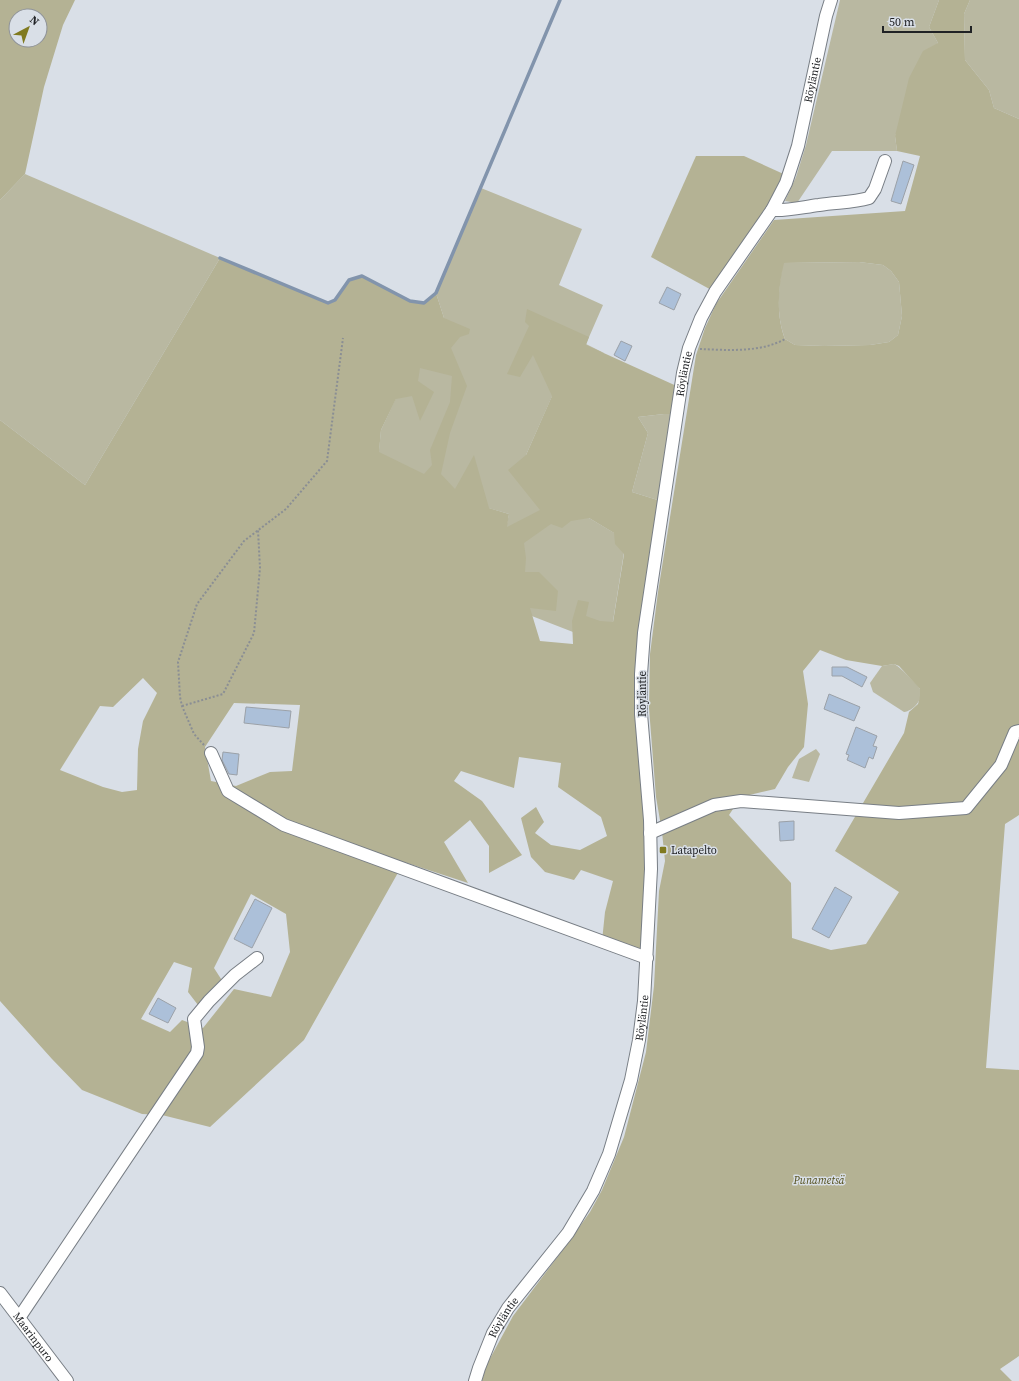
<svg xmlns="http://www.w3.org/2000/svg" width="1019" height="1381" font-family="'Source Serif 4',serif">
  <style>
    .green { fill: #b9b8a1 }
    .forest { fill: #b4b294; fill-rule: evenodd }
    .lines { fill: none; stroke-linecap: round; stroke-linejoin: round }
    .stream { stroke: #8294ac; stroke-width: 3.5 }
    .building { fill: #acc0d9; stroke: #9ba1a8 }
    .minor-casing { stroke: #787e85; stroke-width: 14 }
    .path { stroke: #8a8e94; stroke-width: 2; stroke-dasharray: 2 2; stroke-linecap: butt }
    .minor { stroke: #fff; stroke-width: 12 }
    .poi-dot { fill: #807a1f; stroke: #d9dfe7; stroke-width: 1.5 }
    .labels { text-anchor: middle; dominant-baseline: central; stroke-width: 3; stroke-linejoin: round; paint-order: stroke }
    .street-label { font-size: 11px; fill: #202225; stroke: #d9dfe7 }
    .poi-label { font-size: 11px; fill: #202225; stroke: #d9dfe7; text-anchor: start }
    .park-label { font-size: 11px; font-style: italic; fill: #524e1b; stroke: #d9dfe7 }
  </style>
  <rect width="100%" height="100%" fill="#d9dfe7"/>
  <g class="green">
    <path d="M 840,0 L 939,0 L 929,27 L 938,43 L 895,136 L 897,151 L 832,151 L 797,203 L 785,201 L 796,177 L 806,145 Z"/>
    <path d="M 970,0 L 1019,0 L 1019,119 L 994,108 L 989,90 L 965,60 L 964,14 Z"/>
    <path d="M 25,174 L 220,258 L 85,485 L 0,420 L 0,200 Z"/>
    <path d="M 481,188 L 582,229 L 559,285 L 603,305 L 586,344 L 604,353 L 573,349 L 526,455 L 589,518 L 626,540 L 609,646 L 491,600 L 509,514 L 437,493 L 377,470 L 381,430 L 414,360 L 444,318 L 436,293 Z"/>
    <path d="M 859,262 L 883,265 L 891,271 L 899,282 L 902,316 L 898,335 L 889,342 L 870,345 L 824,346 L 795,345 L 785,339 C 776,316 778,287 783,263 Z"/>
    <path d="M 664,414 L 677,414 L 664,502 L 632,492 L 648,433 L 638,417 Z"/>
    <path d="M 894,664 C 899,666 917,684 920,689 C 924,699 913,711 904,712 L 873,692 L 870,683 L 882,666 Z"/>
    <path d="M 816,749 L 820,754 L 809,782 L 792,778 L 799,759 Z"/>
  </g>
  <g class="forest">
    <path d="M 0,0 L 75,0 L 63,25 L 44,87 L 25,174 L 0,200 ZM 16,16 L 40,16 L 40,40 L 16,40 Z"/>
    <path d="M 939,0 L 970,0 L 964,14 L 965,60 L 989,90 L 994,108 L 1019,119 L 1019,815 L 1005,824 L 986,1068 L 1019,1070 L 1019,1356 L 1000,1369 L 1012,1381 L 482,1381 L 486,1366 L 513,1316 L 568,1243 L 590,1212 L 602,1190 L 624,1137 L 646,1052 L 654,986 L 659,891 L 665,861 L 662,832 L 656,797 L 649,708 L 650,654 L 658,592 L 696,355 L 705,328 L 716,304 L 774,220 L 905,211 L 920,156 L 897,151 L 895,136 L 909,78 L 923,51 L 938,43 L 929,27 ZM 859,262 L 883,265 L 891,271 L 899,282 L 902,316 L 898,335 L 889,342 L 870,345 L 824,346 L 795,345 L 785,339 C 776,316 778,287 784,263 ZM 820,650 L 846,660 L 882,666 L 894,664 L 899,666 L 920,689 L 920,696 L 918,704 L 909,712 L 904,733 L 835,851 L 899,892 L 866,944 L 831,950 L 792,938 L 791,883 L 729,815 L 741,797 L 775,789 L 788,767 L 804,747 L 808,704 L 803,671 Z"/>
    <path d="M 696,156 L 744,156 L 788,176 L 715,292 L 651,257 Z"/>
    <path d="M 220,258 L 327,303 L 335,300 L 349,280 L 362,276 L 410,301 L 424,303 L 436,293 L 444,318 L 470,329 L 469,334 L 460,337 L 451,348 L 467,386 L 450,433 L 441,474 L 455,489 L 474,455 L 489,508 L 509,514 L 507,527 L 540,510 L 508,470 L 526,455 L 552,396 L 533,355 L 520,377 L 507,374 L 529,326 L 525,322 L 527,309 L 589,337 L 586,345 L 681,388 L 677,414 L 664,414 L 638,417 L 648,433 L 632,492 L 664,502 L 644,633 L 650,820 L 647,955 L 602,941 L 605,912 L 613,881 L 581,870 L 574,880 L 545,872 L 531,857 L 521,818 L 536,807 L 544,822 L 535,833 L 551,845 L 580,850 L 607,836 L 601,817 L 558,787 L 561,763 L 519,757 L 514,788 L 461,771 L 454,781 L 482,801 L 522,855 L 489,873 L 489,846 L 470,820 L 444,842 L 468,883 L 404,862 L 304,1040 L 210,1127 L 162,1115 L 142,1114 L 82,1090 L 52,1059 L 0,1001 L 0,420 L 85,485 ZM 420,368 L 452,376 L 450,402 L 430,450 L 432,465 L 424,474 L 379,452 L 381,430 L 396,399 L 412,396 L 420,421 L 434,392 L 418,381 ZM 589,518 L 614,533 L 615,544 L 624,554 L 613,622 L 600,621 L 586,616 L 589,602 L 578,600 L 572,621 L 573,644 L 540,641 L 530,608 L 556,611 L 558,591 L 539,572 L 525,572 L 526,558 L 524,543 L 551,524 L 562,528 L 571,521 ZM 143,678 L 157,693 L 143,721 L 138,749 L 137,790 L 122,792 L 103,787 L 60,770 L 100,706 L 113,707 ZM 234,703 L 300,705 L 292,771 L 270,772 L 236,786 L 211,781 L 205,747 ZM 251,894 L 286,914 L 290,952 L 271,997 L 234,989 L 203,1028 L 182,1020 L 170,1032 L 141,1019 L 174,962 L 192,968 L 188,992 L 198,1005 L 223,982 L 214,968 Z"/>
  </g>
  <g class="lines">
    <path class="stream" d="M 220,258 L 328,303 L 335,300 L 349,280 L 362,276 L 410,301 L 424,303 L 436,293 L 560,0"/>
  </g>
  <g class="building">
    <path d="M 903,161 L 914,165 L 901,204 L 891,201 Z"/>
    <path d="M 667,287 L 681,294 L 674,310 L 659,303 Z"/>
    <path d="M 621,341 L 632,346 L 625,361 L 614,355 Z"/>
    <path d="M 832,667 L 847,667 L 867,677 L 862,687 L 842,676 L 832,676 Z"/>
    <path d="M 829,694 L 860,707 L 854,721 L 824,709 Z"/>
    <path d="M 246,707 L 291,711 L 289,728 L 244,723 Z"/>
    <path d="M 856,727 L 877,736 L 873,746 L 877,747 L 873,759 L 869,757 L 865,768 L 847,760 L 849,755 L 846,754 Z"/>
    <path d="M 223,752 L 239,754 L 237,775 L 229,774 L 222,760 Z"/>
    <path d="M 794,821 L 794,840 L 780,841 L 779,822 Z"/>
    <path d="M 835,887 L 852,897 L 829,938 L 812,929 Z"/>
    <path d="M 255,899 L 272,908 L 252,948 L 234,939 Z"/>
    <path d="M 158,998 L 176,1008 L 168,1023 L 149,1014 Z"/>
  </g>
  <g class="lines">
    <g class="minor-casing">
      <g id="minor">
        <path d="M 772,210 C 788,211 803,207 819,205 C 836,202 852,203 869,198 L 875,189 L 885,161"/>
        <path d="M 211,753 L 228,791 L 284,825 L 647,958"/>
        <path d="M 650,833 L 714,805 L 741,801 L 899,813 L 966,808 L 1001,765 L 1015,732 L 1019,731"/>
        <path id="s1" d="M 0,1293 L 67,1381"/>
        <path d="M 19,1318 L 197,1053 L 198,1047 L 194,1019 L 209,1001 L 235,975 L 257,958"/>
        <path id="s2" d="M 475,1381 L 479,1368 L 493,1333 L 508,1308 L 568,1233 L 593,1191 L 609,1154 L 631,1080 L 639,1040 L 644,1001 L 651,869 L 650,820 L 641,714 L 641,674 L 644,633 L 683,373 L 689,348 L 701,318 L 715,292 L 772,210 L 786,183 L 798,146 L 826,16 L 831,0"/>
      </g>
    </g>
    <g class="path">
      <path d="M 700,349 C 727,350 760,353 785,339"/>
      <path d="M 182,706 L 223,694 L 254,633 L 260,568 L 258,530"/>
      <path d="M 204,745 L 194,734 L 182,706 L 180,697 L 178,662 L 197,604 L 244,541 L 286,509 L 327,461 L 343,338"/>
    </g>
    <use href="#minor" class="minor"/>
  </g>
  <rect class="poi-dot" x="659" y="846" width="8" height="8" rx="2"/>
  <g class="labels">
    <g class="street-label">
      <text stroke="none"><textPath href="#s2" startOffset="1379">Röyläntie</textPath></text>
      <text stroke="none"><textPath href="#s2" startOffset="1054">Röyläntie</textPath></text>
      <text transform="translate(642 694) rotate(-90)">Röyläntie</text>
      <text stroke="none"><textPath href="#s2" startOffset="406">Röyläntie</textPath></text>
      <text stroke="none"><textPath href="#s2" startOffset="70">Röyläntie</textPath></text>
      <text stroke="none"><textPath href="#s1" startOffset="55">Maarinpuro</textPath></text>
    </g>
    <g class="poi-label">
      <text x="671" y="850">Latapelto</text>
    </g>
    <g class="park-label">
      <text x="819" y="1180">Punametsä</text>
    </g>
  </g>
  <g transform="translate(28 28) rotate(41)"><circle r="19" fill="#d9dfe7" stroke="#8f9399"/>
  <path d="M0-3L7 15L0 10L-7 15Z" fill="#807a1f"/>
  <text y="-6" font-size="11" font-weight="bold" text-anchor="middle" fill="#202225">N</text>
  </g>
  <path d="M883 26v6h88v-6" fill="none" stroke="#202225" stroke-width="2"/>
  <text x="889" y="26" font-size="12" fill="#202225" stroke="#d9dfe7" stroke-width="3" paint-order="stroke">50 m</text>
</svg>
